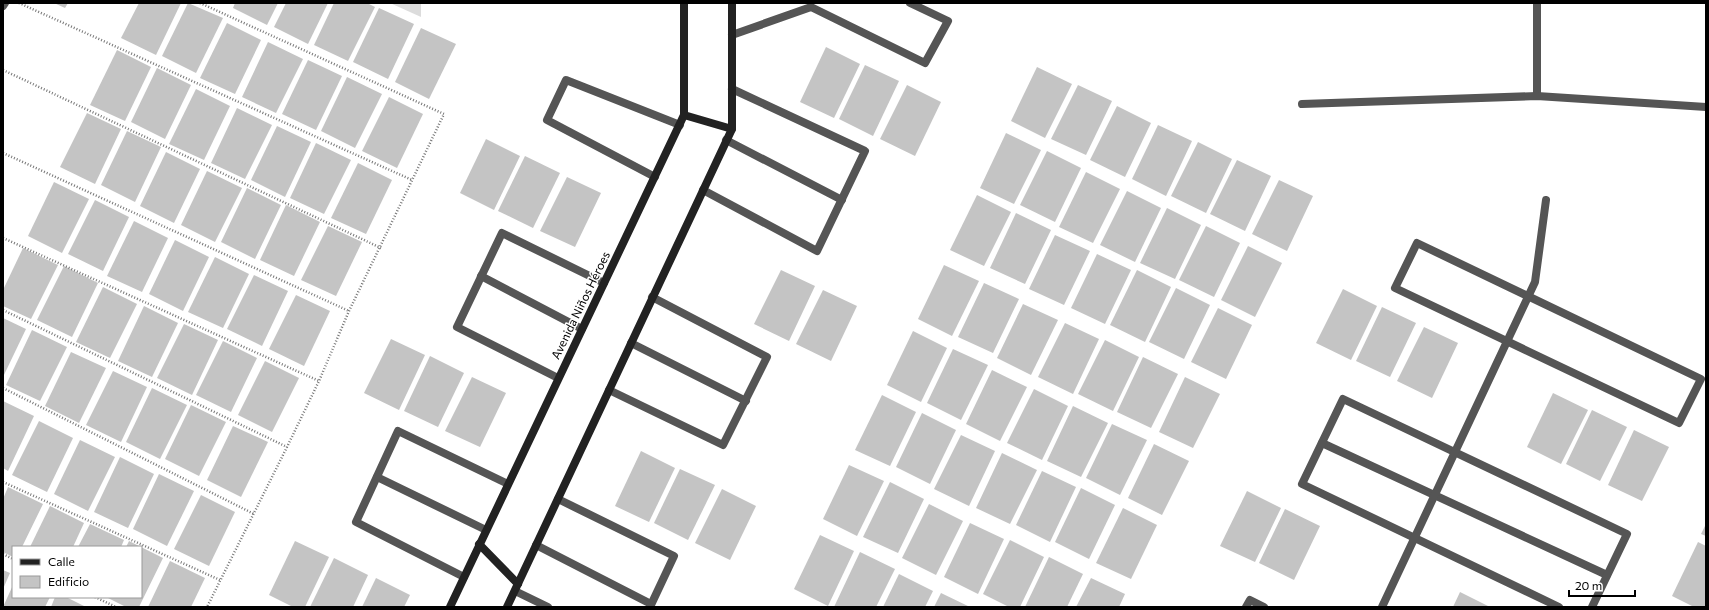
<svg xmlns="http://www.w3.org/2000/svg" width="1709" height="610" font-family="Commissioner,sans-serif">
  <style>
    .green { fill: #dcdcdc }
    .building { fill: #c4c4c4 }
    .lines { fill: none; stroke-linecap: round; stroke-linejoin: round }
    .path { stroke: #777; stroke-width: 2.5; stroke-dasharray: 1 2; stroke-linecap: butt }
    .lane { stroke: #555; stroke-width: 8 }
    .street { stroke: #555; stroke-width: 8 }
    .secondary { stroke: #222; stroke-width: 8 }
    .labels { text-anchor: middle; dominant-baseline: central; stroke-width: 3; stroke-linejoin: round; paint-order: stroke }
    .street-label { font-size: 12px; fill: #000; stroke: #fff }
  </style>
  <rect width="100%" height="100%" fill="#fff"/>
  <path class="green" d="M 390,3 L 421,3 L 421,17 Z"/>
  <g class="building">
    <path d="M 54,3 L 68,3 L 65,8 Z"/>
    <path d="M 139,3 L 181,3 L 156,55 L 121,38 Z"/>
    <path d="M 188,3 L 223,18 L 196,73 L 162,56 Z"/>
    <path d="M 235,3 L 278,3 L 267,25 L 233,8 Z"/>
    <path d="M 286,3 L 328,3 L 308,44 L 274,27 Z"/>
    <path d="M 334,3 L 367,3 L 375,7 L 348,61 L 314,45 Z"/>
    <path d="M 379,8 L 414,24 L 388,79 L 353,62 Z"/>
    <path d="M 227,23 L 261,40 L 235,94 L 200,78 Z"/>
    <path d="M 421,28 L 456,44 L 429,99 L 395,82 Z"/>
    <path d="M 268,42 L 303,59 L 276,113 L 242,97 Z"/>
    <path d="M 826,47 L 860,64 L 834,118 L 800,102 Z"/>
    <path d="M 117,50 L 151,67 L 125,121 L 90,105 Z"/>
    <path d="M 308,60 L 342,76 L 316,130 L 282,114 Z"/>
    <path d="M 865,65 L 899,81 L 873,136 L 839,119 Z"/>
    <path d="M 1037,67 L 1072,84 L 1045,138 L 1011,121 Z"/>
    <path d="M 157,68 L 191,85 L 165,139 L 131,122 Z"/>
    <path d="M 347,77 L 382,94 L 355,148 L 321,131 Z"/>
    <path d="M 907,85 L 941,102 L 915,156 L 880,139 Z"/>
    <path d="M 1078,85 L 1112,101 L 1086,155 L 1051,139 Z"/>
    <path d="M 196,89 L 230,106 L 204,160 L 169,144 Z"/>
    <path d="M 389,97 L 423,114 L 397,168 L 362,151 Z"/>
    <path d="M 1117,106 L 1151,123 L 1125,177 L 1090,160 Z"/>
    <path d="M 237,108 L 272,125 L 245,179 L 211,163 Z"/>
    <path d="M 87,113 L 121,129 L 95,184 L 60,167 Z"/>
    <path d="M 1158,125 L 1192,141 L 1166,196 L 1132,179 Z"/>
    <path d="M 277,126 L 311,142 L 285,197 L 251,180 Z"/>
    <path d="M 127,131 L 161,147 L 135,202 L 101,185 Z"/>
    <path d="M 1006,133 L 1041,150 L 1014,204 L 980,188 Z"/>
    <path d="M 486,139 L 520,156 L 494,210 L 460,193 Z"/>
    <path d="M 1198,142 L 1232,159 L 1206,213 L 1171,196 Z"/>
    <path d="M 316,143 L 351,160 L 324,214 L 290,198 Z"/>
    <path d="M 1047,151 L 1081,168 L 1055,222 L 1020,205 Z"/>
    <path d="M 166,152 L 200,169 L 174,223 L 140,206 Z"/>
    <path d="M 525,156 L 560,173 L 533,228 L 498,211 Z"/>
    <path d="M 1237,160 L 1271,176 L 1245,231 L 1210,214 Z"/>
    <path d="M 358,163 L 392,180 L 366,234 L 331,218 Z"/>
    <path d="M 207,171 L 242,188 L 215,242 L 181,225 Z"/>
    <path d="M 1086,172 L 1120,189 L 1093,243 L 1059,227 Z"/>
    <path d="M 567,177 L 601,193 L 575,247 L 540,231 Z"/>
    <path d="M 1279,180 L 1313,196 L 1287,251 L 1252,234 Z"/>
    <path d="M 54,182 L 89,199 L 62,253 L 28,236 Z"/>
    <path d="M 247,188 L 281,205 L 255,259 L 221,242 Z"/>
    <path d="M 1127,191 L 1161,208 L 1135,262 L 1100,245 Z"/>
    <path d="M 977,195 L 1011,212 L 984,266 L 950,250 Z"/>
    <path d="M 95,200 L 129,217 L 103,271 L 68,254 Z"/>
    <path d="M 286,205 L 320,222 L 294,276 L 260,260 Z"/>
    <path d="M 1167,208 L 1201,225 L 1175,279 L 1140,263 Z"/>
    <path d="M 1016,213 L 1051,230 L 1025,284 L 990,268 Z"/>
    <path d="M 134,221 L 168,238 L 142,292 L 107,276 Z"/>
    <path d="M 328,226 L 362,242 L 336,296 L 301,280 Z"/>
    <path d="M 1206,226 L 1240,243 L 1214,297 L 1179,280 Z"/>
    <path d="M 1055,235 L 1090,251 L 1064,305 L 1029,289 Z"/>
    <path d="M 175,240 L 209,257 L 183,311 L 149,294 Z"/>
    <path d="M 1248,246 L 1282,263 L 1255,317 L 1221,300 Z"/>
    <path d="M 23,248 L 58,265 L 31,319 L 3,306 L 3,290 Z"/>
    <path d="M 1097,254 L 1131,270 L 1105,324 L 1071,308 Z"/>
    <path d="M 215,257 L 249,274 L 223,328 L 188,312 Z"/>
    <path d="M 944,265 L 979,281 L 952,336 L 918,319 Z"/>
    <path d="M 64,266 L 98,283 L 72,337 L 37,320 Z"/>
    <path d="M 781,270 L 815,286 L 789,341 L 754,324 Z"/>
    <path d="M 1137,270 L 1171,287 L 1145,342 L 1110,325 Z"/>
    <path d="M 254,275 L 288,291 L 262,346 L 227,329 Z"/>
    <path d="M 984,283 L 1019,299 L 993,353 L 958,337 Z"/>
    <path d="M 103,287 L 137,304 L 110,358 L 76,342 Z"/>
    <path d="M 1176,288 L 1210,305 L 1184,359 L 1149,342 Z"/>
    <path d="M 1343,289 L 1377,306 L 1351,360 L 1316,343 Z"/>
    <path d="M 823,290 L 857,306 L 831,361 L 796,344 Z"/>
    <path d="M 296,295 L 330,311 L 304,366 L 269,349 Z"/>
    <path d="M 1023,304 L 1058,320 L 1031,375 L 997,358 Z"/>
    <path d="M 144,306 L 178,323 L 152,377 L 118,361 Z"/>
    <path d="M 1382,307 L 1416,323 L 1390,377 L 1356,361 Z"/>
    <path d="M 1218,308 L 1252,325 L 1226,379 L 1191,362 Z"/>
    <path d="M 3,318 L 26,329 L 3,377 Z"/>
    <path d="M 1065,323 L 1099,339 L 1073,394 L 1038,377 Z"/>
    <path d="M 184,324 L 218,340 L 192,395 L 157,378 Z"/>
    <path d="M 1424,327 L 1458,343 L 1432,398 L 1397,381 Z"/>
    <path d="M 32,330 L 67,347 L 40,401 L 6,385 Z"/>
    <path d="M 913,331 L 947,348 L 921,402 L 887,385 Z"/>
    <path d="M 391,339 L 425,355 L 399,410 L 364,393 Z"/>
    <path d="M 1105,340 L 1139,357 L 1113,411 L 1078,394 Z"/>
    <path d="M 223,341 L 257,358 L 231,412 L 196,395 Z"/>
    <path d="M 953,349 L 988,365 L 961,420 L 927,403 Z"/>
    <path d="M 71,352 L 106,368 L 79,423 L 45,406 Z"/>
    <path d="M 430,356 L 464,373 L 438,427 L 404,411 Z"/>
    <path d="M 1143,357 L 1178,374 L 1151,428 L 1117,412 Z"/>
    <path d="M 265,361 L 299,378 L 272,432 L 238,415 Z"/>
    <path d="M 992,370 L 1027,387 L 1000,441 L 966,424 Z"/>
    <path d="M 113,371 L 147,387 L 121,442 L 86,425 Z"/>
    <path d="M 472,377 L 506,393 L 480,447 L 445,431 Z"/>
    <path d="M 1185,377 L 1220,394 L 1193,448 L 1159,432 Z"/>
    <path d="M 152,388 L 187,405 L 160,459 L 126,442 Z"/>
    <path d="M 1034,389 L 1068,406 L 1042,460 L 1007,443 Z"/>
    <path d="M 1553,393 L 1588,410 L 1561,464 L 1527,447 Z"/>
    <path d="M 882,395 L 916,412 L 890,466 L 855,450 Z"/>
    <path d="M 3,401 L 34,416 L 8,471 L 3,468 Z"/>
    <path d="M 191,405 L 226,422 L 199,476 L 165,459 Z"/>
    <path d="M 1073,406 L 1108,423 L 1081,477 L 1047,461 Z"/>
    <path d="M 1592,410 L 1627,427 L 1600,481 L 1566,464 Z"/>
    <path d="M 922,413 L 956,430 L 930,484 L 896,467 Z"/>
    <path d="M 39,421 L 73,438 L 47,492 L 12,475 Z"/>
    <path d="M 1112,424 L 1147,440 L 1120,495 L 1086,478 Z"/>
    <path d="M 233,426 L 268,442 L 241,497 L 207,480 Z"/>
    <path d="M 1634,430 L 1669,447 L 1642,501 L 1608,485 Z"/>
    <path d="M 961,435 L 995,451 L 969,506 L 934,489 Z"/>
    <path d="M 80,440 L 115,457 L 88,511 L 54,494 Z"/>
    <path d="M 1154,444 L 1189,461 L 1162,515 L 1128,498 Z"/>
    <path d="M 641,451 L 675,468 L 649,522 L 615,506 Z"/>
    <path d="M 1002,453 L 1037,470 L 1010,524 L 976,508 Z"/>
    <path d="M 120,457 L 154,474 L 128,528 L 94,512 Z"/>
    <path d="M 849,465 L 884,481 L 857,536 L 823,519 Z"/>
    <path d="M 680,469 L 715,485 L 688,540 L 654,523 Z"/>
    <path d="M 1042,471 L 1076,487 L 1050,542 L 1016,525 Z"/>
    <path d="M 159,474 L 194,491 L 167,546 L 133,529 Z"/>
    <path d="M 890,482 L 924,499 L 898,553 L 863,537 Z"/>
    <path d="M 8,487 L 43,504 L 22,547 L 13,547 L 13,557 L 3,552 L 3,499 Z"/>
    <path d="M 1081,488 L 1115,505 L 1089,559 L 1055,542 Z"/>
    <path d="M 722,489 L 756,506 L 730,560 L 695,543 Z"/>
    <path d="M 1247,491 L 1281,508 L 1255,562 L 1220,546 Z"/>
    <path d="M 201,495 L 235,512 L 209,566 L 174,549 Z"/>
    <path d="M 929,504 L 963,521 L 936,575 L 902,558 Z"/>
    <path d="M 50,506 L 84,523 L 73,547 L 30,547 Z"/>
    <path d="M 1123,508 L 1157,525 L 1131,579 L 1096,563 Z"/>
    <path d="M 1285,509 L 1320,526 L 1294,580 L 1259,563 Z"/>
    <path d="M 970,523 L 1004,539 L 978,594 L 944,577 Z"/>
    <path d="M 90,524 L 124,540 L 121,547 L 78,547 Z"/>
    <path d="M 1706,524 L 1706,536 L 1701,534 Z"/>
    <path d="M 820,535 L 854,551 L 828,606 L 794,589 Z"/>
    <path d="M 1010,540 L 1044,557 L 1020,607 L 1009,607 L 983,594 Z"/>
    <path d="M 129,541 L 163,558 L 139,607 L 126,607 L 106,597 L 141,597 L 141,547 L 126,547 Z"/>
    <path d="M 295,541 L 329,557 L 305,607 L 293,607 L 269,595 Z"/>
    <path d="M 1698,542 L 1706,546 L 1706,607 L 1694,607 L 1672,596 Z"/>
    <path d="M 860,552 L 895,569 L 876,607 L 834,607 Z"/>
    <path d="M 1049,557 L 1083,574 L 1067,607 L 1025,607 Z"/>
    <path d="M 334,558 L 368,575 L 353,607 L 310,607 Z"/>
    <path d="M 170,561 L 205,578 L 191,607 L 148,607 Z"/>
    <path d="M 3,570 L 10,573 L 3,589 Z"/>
    <path d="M 899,574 L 933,591 L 925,607 L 883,607 Z"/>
    <path d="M 376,578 L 410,595 L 404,607 L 362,607 Z"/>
    <path d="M 1091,578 L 1125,594 L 1119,607 L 1076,607 Z"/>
    <path d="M 13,585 L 13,597 L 50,597 L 45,607 L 3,607 Z"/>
    <path d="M 1460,592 L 1490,607 L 1453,607 Z"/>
    <path d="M 941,593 L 970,607 L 934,607 Z"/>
    <path d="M 55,597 L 66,597 L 86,607 L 51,607 Z"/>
  </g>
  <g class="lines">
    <g class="path">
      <path d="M 19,3 L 412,180"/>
      <path d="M 200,3 L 444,114 L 349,311 L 319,381 L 287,447 L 207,607"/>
      <path d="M 3,70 L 381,248"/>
      <path d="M 3,153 L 349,311"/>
      <path d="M 3,238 L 319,381"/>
      <path d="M 3,310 L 287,447"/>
      <path d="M 3,388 L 254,514"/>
      <path d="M 3,482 L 220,580"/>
      <path d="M 3,554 L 13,559"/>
      <path d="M 95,597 L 116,607"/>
    </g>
    <g class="lane">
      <path d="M 3,6 L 5,3"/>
      <path d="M 732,35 L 811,7 L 925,63 L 948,21 L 910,3"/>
      <path d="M 726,140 L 842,200"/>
      <path d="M 655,177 L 547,120 L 566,80 L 680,125"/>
      <path d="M 703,190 L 817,251 L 865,151 L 732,89"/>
      <path d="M 1417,243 L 1701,379 L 1679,423 L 1395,288 Z"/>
      <path d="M 481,276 L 582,329"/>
      <path d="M 631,343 L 746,401"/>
      <path d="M 558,378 L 457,327 L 502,233 L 604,283"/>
      <path d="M 609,390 L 723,445 L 767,357 L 652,297"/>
      <path d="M 1322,443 L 1607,575"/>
      <path d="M 377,477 L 486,530"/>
      <path d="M 558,499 L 674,556 L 650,607"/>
      <path d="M 536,545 L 651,604"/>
      <path d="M 464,577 L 356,522 L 398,431 L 508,484"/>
      <path d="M 515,591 L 548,607"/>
      <path d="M 1246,607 L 1250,600 L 1264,607"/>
      <path d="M 1559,607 L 1302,484 L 1343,399 L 1627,534 L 1592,607"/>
    </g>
    <g class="street">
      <path d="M 1537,96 L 1537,3"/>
      <path d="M 1302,104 L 1537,96 L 1706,107"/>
      <path d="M 1382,607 L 1535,282 L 1546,200"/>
    </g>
    <g class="secondary">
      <path d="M 684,115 L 732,129"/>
      <path d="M 479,544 L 518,584"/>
      <path d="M 450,607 L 684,115 L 684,3"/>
      <path d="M 507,607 L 732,129 L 732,3"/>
    </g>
  </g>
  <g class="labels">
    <g class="street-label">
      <text transform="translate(580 305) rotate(-64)">Avenida Niños Héroes</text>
    </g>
  </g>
  <rect width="1709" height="610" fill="none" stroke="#000000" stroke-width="8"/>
  <rect x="12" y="546" width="130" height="52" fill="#ffffff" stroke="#999999"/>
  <rect x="20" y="559" width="20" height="6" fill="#222222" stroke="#999999"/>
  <text x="48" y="566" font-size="12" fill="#000000">Calle</text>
  <rect x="20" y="576" width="20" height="12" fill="#c4c4c4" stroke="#999999"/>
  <text x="48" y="586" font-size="12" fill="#000000">Edificio</text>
  <path d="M1569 590v6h66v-6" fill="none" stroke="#000000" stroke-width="2"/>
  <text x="1575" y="590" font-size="12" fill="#000000" stroke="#ffffff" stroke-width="3" paint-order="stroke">20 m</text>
</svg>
